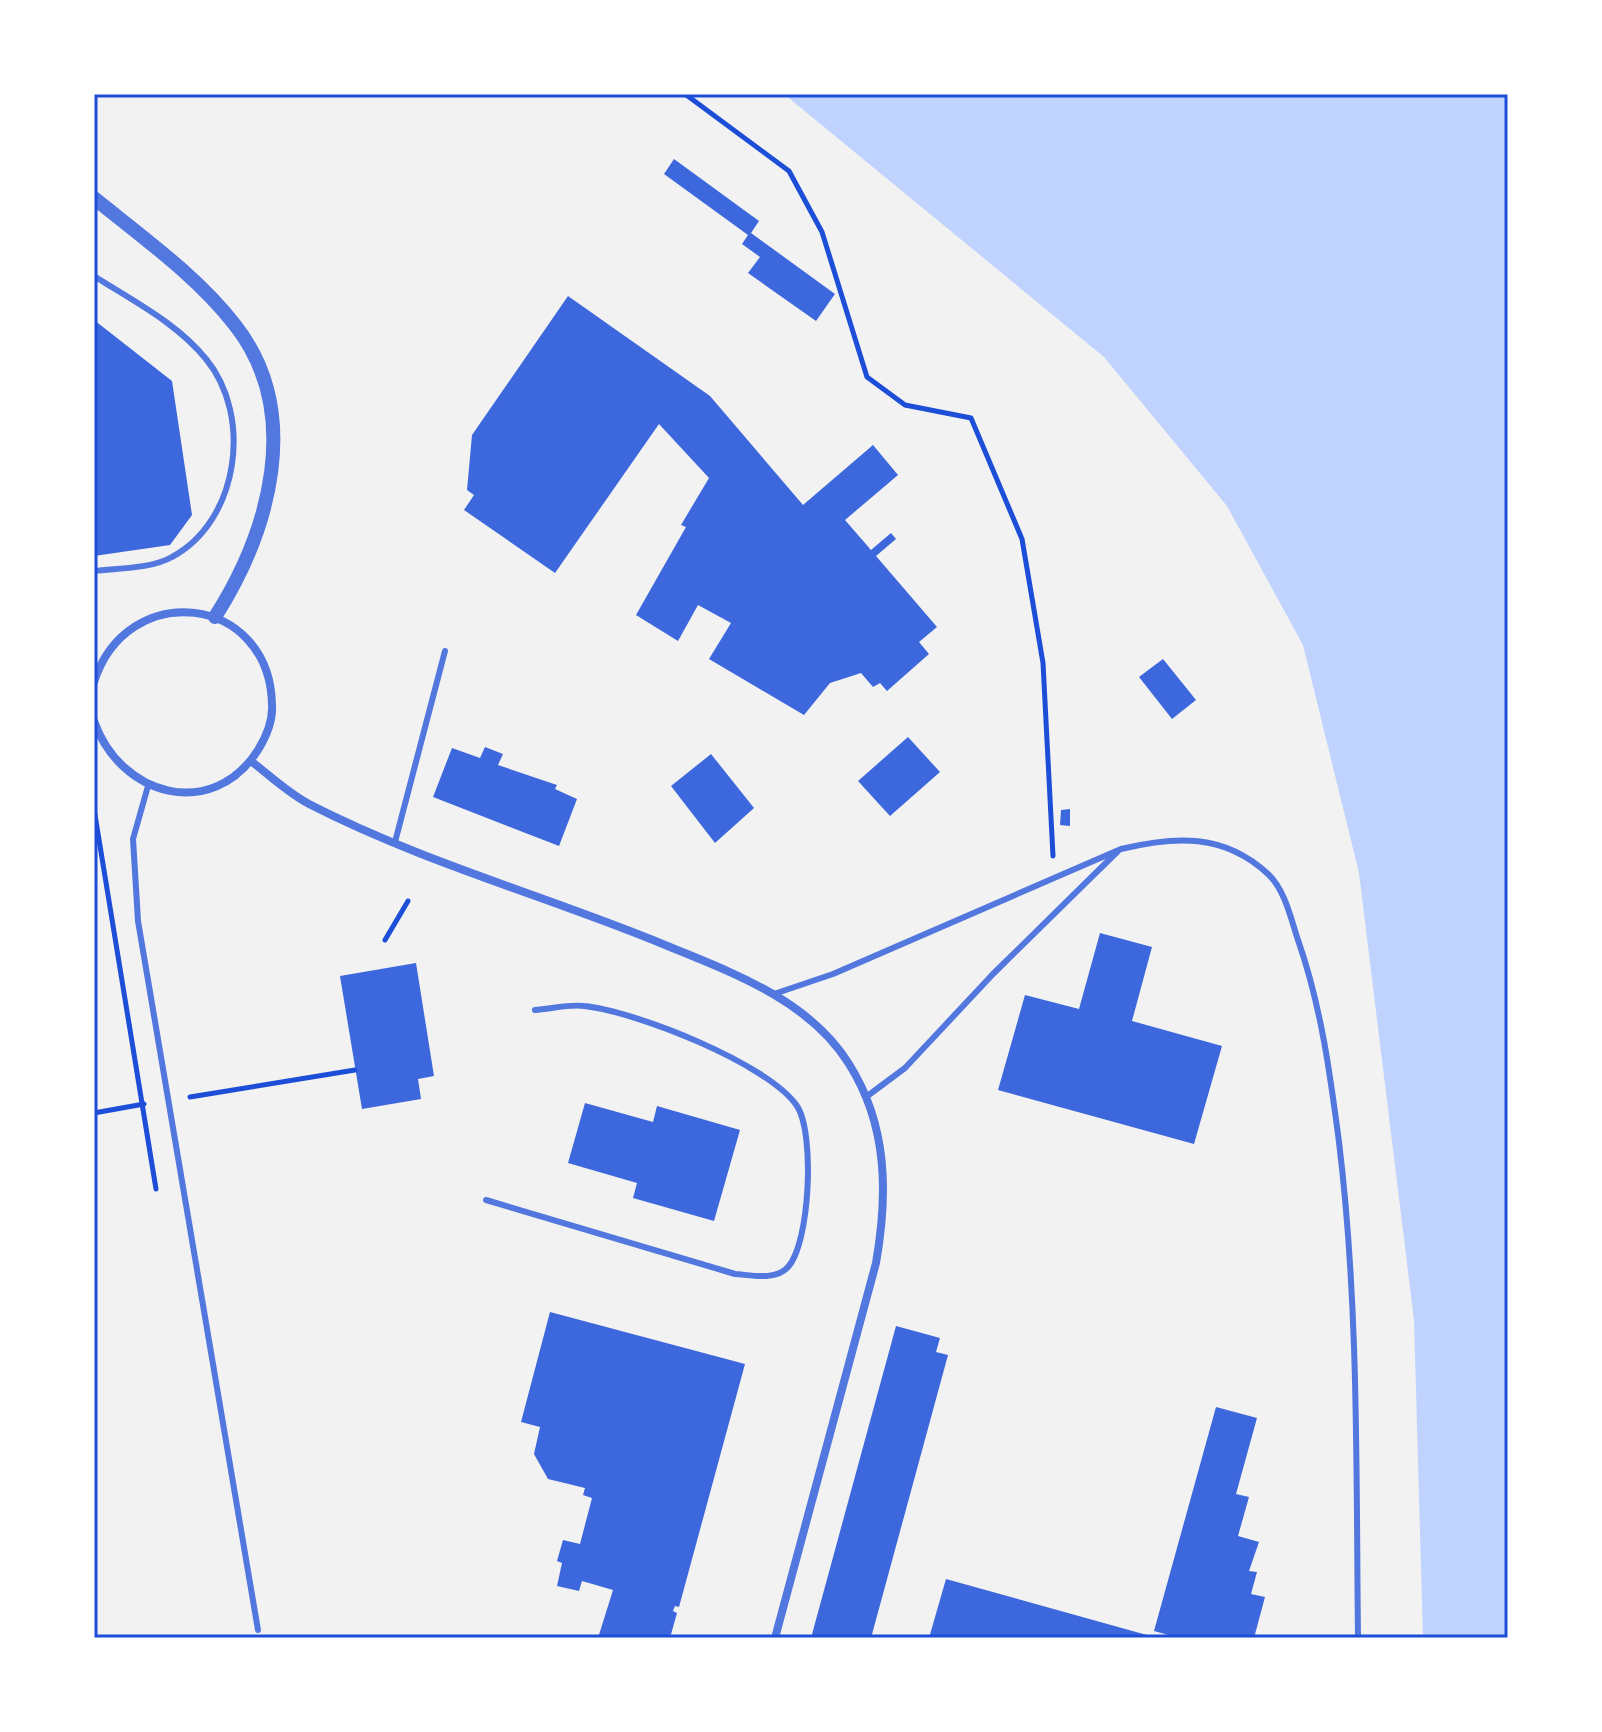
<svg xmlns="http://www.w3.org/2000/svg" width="1602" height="1732" font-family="'PT Sans',sans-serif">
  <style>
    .water { fill: #bfd3fe }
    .building { fill: #3d67dc }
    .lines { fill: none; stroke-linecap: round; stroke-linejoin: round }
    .path { stroke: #1d4ed8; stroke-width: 5 }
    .service { stroke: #5277de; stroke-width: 6 }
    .minor { stroke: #5277de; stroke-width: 8 }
    .tertiary { stroke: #5277de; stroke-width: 14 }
    .neatline { fill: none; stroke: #1d4ed8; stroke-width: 3 }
  </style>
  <rect width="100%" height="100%" fill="#f2f2f2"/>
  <path class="water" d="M 784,94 L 1508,94 L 1508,1638 L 1423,1638 L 1414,1320 L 1359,873 L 1303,645 L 1227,506 L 1104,357 Z"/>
  <g class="building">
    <path d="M 674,159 L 759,221 L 751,233 L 835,294 L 816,321 L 748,273 L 760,257 L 742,244 L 748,235 L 664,174 Z"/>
    <path d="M 568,296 L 710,396 L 803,505 L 873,445 L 898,475 L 845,520 L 871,550 L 891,533 L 896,539 L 876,556 L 937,627 L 919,642 L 929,654 L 887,691 L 880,683 L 873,687 L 861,673 L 830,683 L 804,715 L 709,659 L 731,623 L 698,605 L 678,641 L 636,615 L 686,527 L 681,525 L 709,478 L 659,424 L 555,573 L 464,510 L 474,495 L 467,490 L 472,435 Z"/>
    <path d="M 94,320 L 172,381 L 192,515 L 170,545 L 94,556 Z"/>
    <path d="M 1163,659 L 1196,700 L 1172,719 L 1139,677 Z"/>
    <path d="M 908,737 L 940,772 L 890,816 L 858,781 Z"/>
    <path d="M 485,747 L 503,754 L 498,765 L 557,785 L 555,789 L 577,799 L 559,846 L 433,797 L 452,748 L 480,758 Z"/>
    <path d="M 711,754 L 754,808 L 715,843 L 671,786 Z"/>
    <path d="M 1070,809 L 1070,826 L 1060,825 L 1061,810 Z"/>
    <path d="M 1100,933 L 1152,947 L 1132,1021 L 1222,1046 L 1194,1144 L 998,1090 L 1025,995 L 1079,1009 Z"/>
    <path d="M 416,963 L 434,1076 L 418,1079 L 421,1099 L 362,1109 L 340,976 Z"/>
    <path d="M 585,1103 L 653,1122 L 657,1106 L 740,1130 L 714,1221 L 633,1198 L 637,1183 L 568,1163 Z"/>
    <path d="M 550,1312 L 745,1364 L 679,1607 L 675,1606 L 673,1611 L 677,1613 L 670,1638 L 598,1638 L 613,1590 L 582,1581 L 579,1591 L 557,1586 L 562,1563 L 557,1561 L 563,1540 L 580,1544 L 592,1498 L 583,1495 L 585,1488 L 548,1479 L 534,1454 L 540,1427 L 521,1422 Z"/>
    <path d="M 896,1326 L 940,1338 L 936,1352 L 948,1355 L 871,1638 L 811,1638 Z"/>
    <path d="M 1216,1407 L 1257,1418 L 1236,1494 L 1249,1497 L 1238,1536 L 1259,1542 L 1249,1571 L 1257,1572 L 1251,1594 L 1265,1597 L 1254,1638 L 1179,1638 L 1154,1631 Z"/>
    <path d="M 946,1579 L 1154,1637 L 1154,1638 L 929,1638 Z"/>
  </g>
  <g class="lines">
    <g class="path">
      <path d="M 685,94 L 789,171 L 822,232 L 867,377 L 905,405 L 971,418 L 1022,539 L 1043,663 L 1053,856"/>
      <path d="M 94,809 L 156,1189"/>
      <path d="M 385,940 L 408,901"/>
      <path d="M 190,1097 L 355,1070"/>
      <path d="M 94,1113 L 144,1104"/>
    </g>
    <g class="service">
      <path d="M 94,276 C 133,301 177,323 206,359 C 253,416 239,521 172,557 C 151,569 118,568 94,571"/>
      <path d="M 148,786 L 133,839 L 138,921 L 258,1630"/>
      <path d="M 395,842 L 445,651"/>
      <path d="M 774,994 L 833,974 L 1121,849 C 1175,836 1224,833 1268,874 C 1285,890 1291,919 1298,940 C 1321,1006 1330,1073 1339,1142 C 1359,1306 1356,1472 1358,1638"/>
      <path d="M 866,1097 L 905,1068 L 993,974 L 1118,851"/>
      <path d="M 486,1200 L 735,1274 C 751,1275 776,1281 788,1267 C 810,1243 815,1133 797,1106 C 769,1064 635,1011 584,1006 C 569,1004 550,1009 535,1010"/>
    </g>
    <g class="minor">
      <path d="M 94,682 C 127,578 270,594 272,705 C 273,720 266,737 258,750 C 212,822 120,796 94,721"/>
      <path d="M 251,761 C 269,775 288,793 309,804 C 418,860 539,894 653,940 C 722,969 807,996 849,1064 C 888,1126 888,1194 876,1263 L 775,1638"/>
    </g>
    <path class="tertiary" d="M 94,198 C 142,237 197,276 235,325 C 304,413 269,532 215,617"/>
  </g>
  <rect width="1602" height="1732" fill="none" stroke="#ffffff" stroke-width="192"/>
  <rect x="96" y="96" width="1410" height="1540" class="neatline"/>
</svg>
